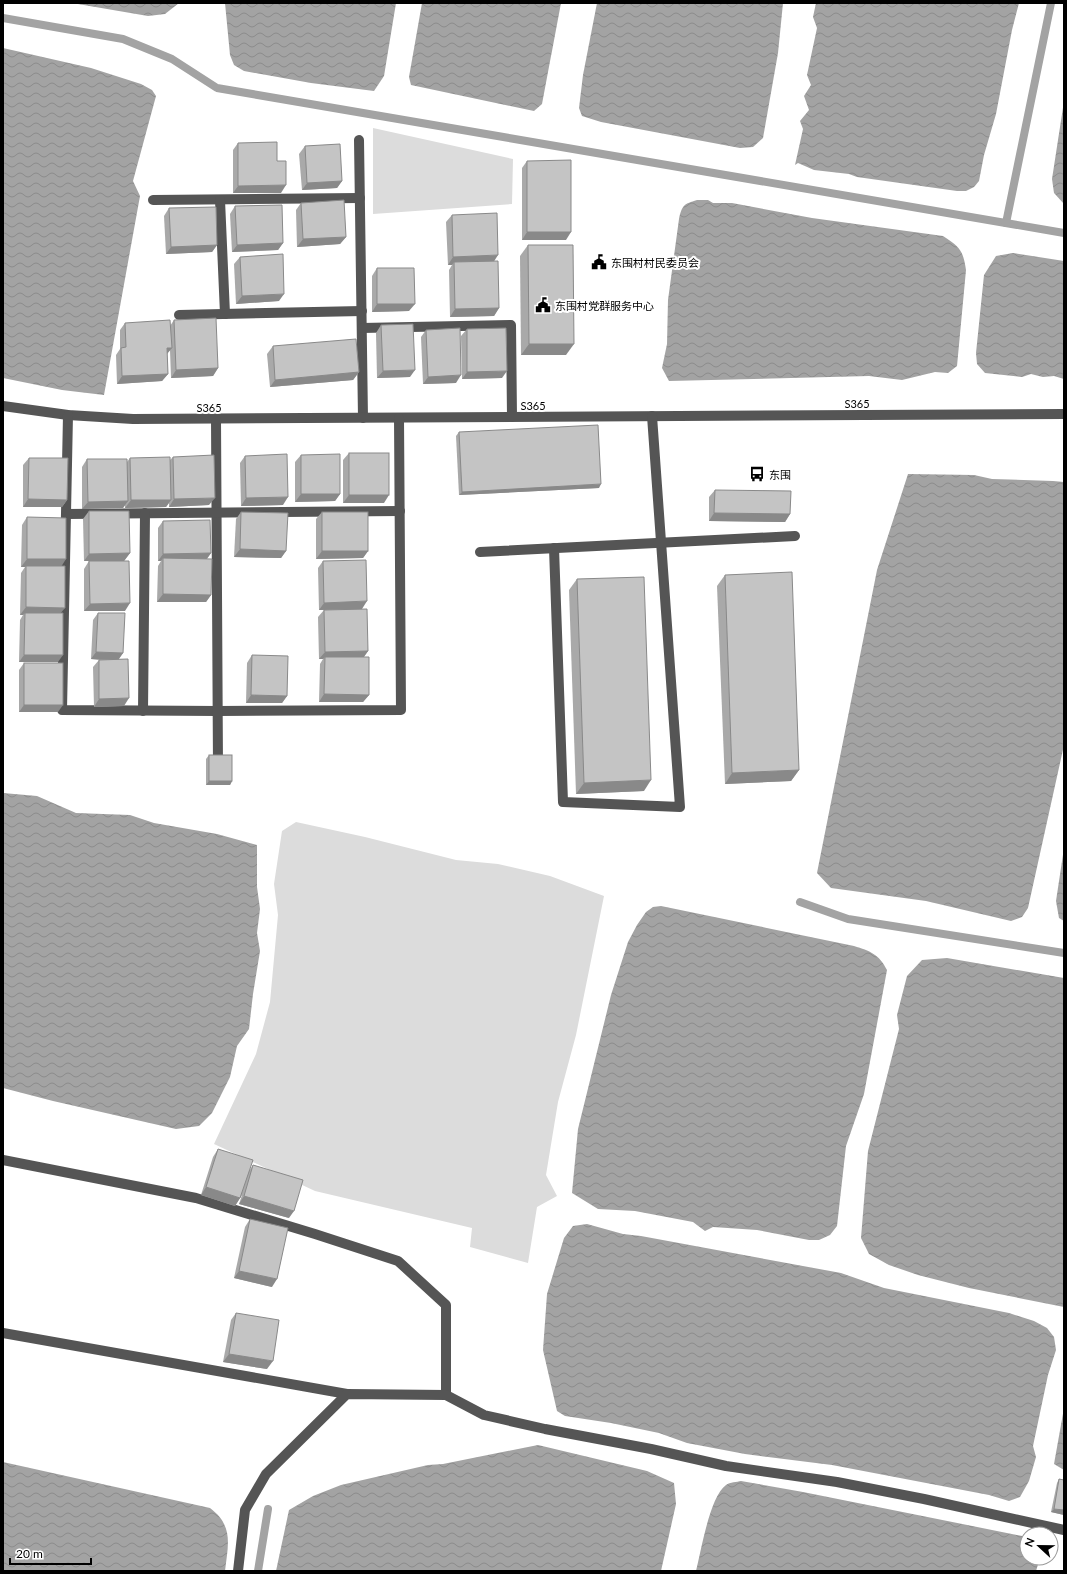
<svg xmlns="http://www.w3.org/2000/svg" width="1067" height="1574" font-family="Lato,'Noto Sans SC',sans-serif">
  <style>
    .garden { fill: #dcdcdc }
    .water { fill: url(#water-waves) }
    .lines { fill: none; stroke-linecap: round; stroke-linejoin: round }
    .stream { stroke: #a3a3a3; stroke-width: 8 }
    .minor { stroke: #555; stroke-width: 10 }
    .wall { fill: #a9a9a9 }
    .shaded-wall { fill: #898989 }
    .building { fill: #c4c4c4; stroke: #898989 }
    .labels { text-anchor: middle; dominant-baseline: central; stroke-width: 4; stroke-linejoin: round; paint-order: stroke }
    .poi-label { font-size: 11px; fill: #000; stroke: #fff; text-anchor: start }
    .street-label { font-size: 11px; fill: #000; stroke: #fff }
  </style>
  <defs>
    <pattern id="water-waves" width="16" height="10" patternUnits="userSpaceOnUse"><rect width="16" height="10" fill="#a3a3a3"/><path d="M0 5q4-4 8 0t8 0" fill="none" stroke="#8b8b8b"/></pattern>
  </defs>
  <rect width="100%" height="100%" fill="#fff"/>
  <g class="garden">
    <path d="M 373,128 L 513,159 L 512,204 L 373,214 Z"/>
    <path d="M 296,822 L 365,837 L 456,860 L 498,864 L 550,876 L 604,896 L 576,1035 L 558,1102 L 546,1175 L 557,1196 L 537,1207 L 528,1263 L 470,1247 L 472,1228 L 315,1191 L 214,1144 L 256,1054 L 270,1002 L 278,915 L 274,884 L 282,831 Z"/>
  </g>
  <g class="water">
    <path d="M 72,3 L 179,3 L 165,14 L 148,16 Z"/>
    <path d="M 225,3 L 396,3 L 384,76 L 374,91 L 311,83 L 244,71 L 234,65 L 230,55 Z"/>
    <path d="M 422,3 L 561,3 L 542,104 L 534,111 L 411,85 L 409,77 Z"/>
    <path d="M 597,3 L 783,3 L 778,53 L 763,138 L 753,147 L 740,148 L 601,122 L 582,116 L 579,108 L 583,75 Z"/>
    <path d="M 816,3 L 1019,3 L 1012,30 L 996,114 L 984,155 L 979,181 L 974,187 L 966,191 L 957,191 L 857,177 L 849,174 L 814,170 L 798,163 L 795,165 L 803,129 L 800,121 L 809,110 L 804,96 L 811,85 L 807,75 L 817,28 L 813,17 Z"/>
    <path d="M 3,48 L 91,68 L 141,84 L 152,90 L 156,96 L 133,181 L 140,196 L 104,395 L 62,390 L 3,378 Z"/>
    <path d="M 1064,101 L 1064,204 L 1054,193 L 1052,179 Z"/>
    <path d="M 697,200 L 708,200 L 713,203 L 732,203 L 812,218 L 943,236 C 960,247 963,250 966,270 L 957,366 L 948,373 L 935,372 L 902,380 L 869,376 L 669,381 L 662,368 L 667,344 L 668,300 L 679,219 C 682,205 684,204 697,200 Z"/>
    <path d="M 1013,253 L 1064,261 L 1064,379 L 1054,376 L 1043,377 L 1031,374 L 1022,377 L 985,373 L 977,364 L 976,353 L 984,275 L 996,256 Z"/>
    <path d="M 908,474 L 974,475 L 992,479 L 1053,481 L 1064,482 L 1064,745 L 1028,908 L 1022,917 L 1011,921 L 926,901 L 831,888 L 817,873 L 877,570 Z"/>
    <path d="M 3,793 L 37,796 L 76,813 L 130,815 L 154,823 L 217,834 L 257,845 L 257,887 L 260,909 L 257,933 L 260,951 L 253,994 L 249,1029 L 237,1046 L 230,1077 L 212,1113 L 199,1126 L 176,1129 L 53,1101 L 3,1088 Z"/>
    <path d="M 1064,848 L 1064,921 L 1059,918 L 1056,901 Z"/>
    <path d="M 661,906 L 854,946 C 870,951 879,954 887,970 L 864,1094 L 846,1146 L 837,1226 L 830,1235 L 819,1240 L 809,1240 L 757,1230 L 713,1227 L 705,1231 L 693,1222 L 635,1211 L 598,1209 L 572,1193 L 578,1129 L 611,995 L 628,942 L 637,925 L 646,912 L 653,907 Z"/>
    <path d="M 947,958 L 1064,978 L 1064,1307 L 969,1288 L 918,1275 L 889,1265 L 869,1254 L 861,1238 L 868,1151 L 899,1029 L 897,1015 L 907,976 L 922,960 Z"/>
    <path d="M 587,1224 L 623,1234 L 641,1236 L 841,1273 L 884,1288 L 1009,1313 L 1034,1321 L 1047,1328 L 1054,1337 L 1056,1350 L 1048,1375 L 1033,1446 L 1036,1457 L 1029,1481 L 1020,1497 L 1009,1501 L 989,1495 L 832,1465 L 745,1454 L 687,1443 L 659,1433 L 611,1423 L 565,1416 L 557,1411 L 543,1350 L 547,1294 L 564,1238 L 573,1226 Z"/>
    <path d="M 1064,1408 L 1064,1470 L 1054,1464 Z"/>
    <path d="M 538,1445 L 647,1471 L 674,1483 L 676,1504 L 661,1571 L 276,1571 L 289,1510 L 313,1496 L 341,1485 L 428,1465 L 443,1464 Z"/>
    <path d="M 3,1462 L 210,1508 C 234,1526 228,1545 225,1571 L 3,1571 Z"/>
    <path d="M 741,1481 L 803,1492 L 1027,1537 L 1027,1558 L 1040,1558 L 1036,1571 L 696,1571 C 701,1551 710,1496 726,1485 C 730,1482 737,1482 741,1481 Z"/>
  </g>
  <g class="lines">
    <g class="stream">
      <path d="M 3,18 L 123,39 L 172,59 L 217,88 L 1064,233"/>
      <path d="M 1006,223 L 1051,3"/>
      <path d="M 800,902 L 848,919 L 1064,953"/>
      <path d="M 258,1571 L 268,1509"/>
    </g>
    <g class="minor">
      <path d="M 359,140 L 363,418"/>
      <path d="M 153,200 L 360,198"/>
      <path d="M 220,200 L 225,314"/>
      <path d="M 179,315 L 362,311"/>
      <path d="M 362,328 L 511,325 L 512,417"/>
      <path d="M 3,406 L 68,415 L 133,419 L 1064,414"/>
      <path d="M 68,415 L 62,710 L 218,711 L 401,710 L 399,418"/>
      <path d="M 216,419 L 218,768"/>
      <path d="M 67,514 L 400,511"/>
      <path d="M 554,548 L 563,802 L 680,807 L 652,416"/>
      <path d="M 480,552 L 795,536"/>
      <path d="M 143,711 L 145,513"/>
      <path d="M 3,1160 L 196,1198 L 315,1234 L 398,1261 L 446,1305 L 446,1395"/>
      <path d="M 3,1333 L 347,1394"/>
      <path d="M 238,1571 L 245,1510 L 266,1474 L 347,1394 L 446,1395 L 484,1415 L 545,1429 L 651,1449 L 726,1466 L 837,1482 L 924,1499 L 1064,1530"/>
    </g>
  </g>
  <g class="wall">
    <path d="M 238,143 L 277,161 L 281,193 L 233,193 L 233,150 Z"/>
    <path d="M 305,146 L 342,181 L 337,188 L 302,190 L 299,154 Z"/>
    <path d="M 527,161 L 566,240 L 522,240 L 522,168 Z"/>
    <path d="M 301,203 L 346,237 L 340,244 L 297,247 L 296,210 Z"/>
    <path d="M 235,206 L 283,243 L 278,250 L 232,252 L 230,214 Z"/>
    <path d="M 169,208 L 217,245 L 212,252 L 166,254 L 164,216 Z"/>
    <path d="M 452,215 L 494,261 L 499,308 L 494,316 L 450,317 L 449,270 L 452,265 L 448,265 L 446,222 Z"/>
    <path d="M 528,245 L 566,355 L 521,355 L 520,256 Z"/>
    <path d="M 240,257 L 279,301 L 236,304 L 234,264 Z"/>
    <path d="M 377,268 L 409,311 L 372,312 L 372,276 Z"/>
    <path d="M 174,320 L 218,368 L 213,376 L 171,378 L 170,350 L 167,354 L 168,374 L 162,381 L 117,384 L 116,355 L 120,349 L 120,330 L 125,323 L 170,326 Z"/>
    <path d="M 381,325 L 410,377 L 377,378 L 376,333 Z"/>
    <path d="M 467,329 L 502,378 L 462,379 L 461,336 Z"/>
    <path d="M 426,330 L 456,383 L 423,384 L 421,337 Z"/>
    <path d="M 273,346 L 359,372 L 353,380 L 270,387 L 267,354 Z"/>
    <path d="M 459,432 L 599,488 L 459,495 L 456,436 Z"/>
    <path d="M 349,453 L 384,503 L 343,503 L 343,460 Z"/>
    <path d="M 301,455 L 340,494 L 335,501 L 295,502 L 295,462 Z"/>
    <path d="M 245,456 L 283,505 L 241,506 L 240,463 Z"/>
    <path d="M 173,457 L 209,505 L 169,507 L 169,503 L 166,507 L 125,508 L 125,505 L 123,508 L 82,509 L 82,467 L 87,459 L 127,462 L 130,458 L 170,460 Z"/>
    <path d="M 29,458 L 67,500 L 62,507 L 23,507 L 23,465 Z"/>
    <path d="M 715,490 L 790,514 L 785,522 L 709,521 L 709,497 Z"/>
    <path d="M 89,511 L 130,553 L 124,561 L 84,561 L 83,519 Z"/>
    <path d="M 241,512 L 286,551 L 281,558 L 234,557 L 236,519 Z"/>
    <path d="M 322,512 L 368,551 L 363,558 L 316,559 L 316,519 Z"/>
    <path d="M 27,517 L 61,566 L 61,613 L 58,662 L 19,662 L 20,620 L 23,615 L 20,615 L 21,573 L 25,567 L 21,567 L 22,525 Z"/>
    <path d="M 163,521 L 211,553 L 207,559 L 211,595 L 206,602 L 157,602 L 158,566 L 161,561 L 158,561 L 158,528 Z"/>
    <path d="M 89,561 L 125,611 L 84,611 L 84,569 Z"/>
    <path d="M 323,561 L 362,609 L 368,651 L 364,657 L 369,695 L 363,702 L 319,702 L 320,664 L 323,659 L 319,659 L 318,617 L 324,610 L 319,610 L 318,568 Z"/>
    <path d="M 725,575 L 799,770 L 791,781 L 725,784 L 717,586 Z"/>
    <path d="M 577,579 L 644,791 L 576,794 L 569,590 Z"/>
    <path d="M 98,613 L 123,653 L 119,659 L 124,706 L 94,707 L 93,667 L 99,660 L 91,659 L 93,620 Z"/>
    <path d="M 252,655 L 287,696 L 282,703 L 246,703 L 247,663 Z"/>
    <path d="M 24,663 L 58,712 L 19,712 L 19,670 Z"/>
    <path d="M 209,755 L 232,781 L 230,785 L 206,785 L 206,759 Z"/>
    <path d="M 218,1149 L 249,1171 L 253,1165 L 289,1218 L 239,1204 L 242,1195 L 235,1206 L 201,1195 L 213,1157 Z"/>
    <path d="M 250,1219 L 272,1287 L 234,1278 L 245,1227 Z"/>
    <path d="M 236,1313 L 267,1369 L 223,1362 L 231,1320 Z"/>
    <path d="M 1059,1479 L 1064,1480 L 1064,1515 L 1051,1512 L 1057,1483 Z"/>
  </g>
  <g class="shaded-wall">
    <path d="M 342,181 L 337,188 L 302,190 L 307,183 Z"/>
    <path d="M 286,185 L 281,193 L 233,193 L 238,186 Z"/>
    <path d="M 527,232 L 571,232 L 566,240 L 522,240 Z"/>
    <path d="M 346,237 L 340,244 L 297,247 L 303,239 Z"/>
    <path d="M 283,243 L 278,250 L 232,252 L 237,245 Z"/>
    <path d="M 217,245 L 212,252 L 166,254 L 171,247 Z"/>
    <path d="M 498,255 L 493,263 L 454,262 L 452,265 L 448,265 L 453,257 Z"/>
    <path d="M 284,294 L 279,301 L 236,304 L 242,296 Z"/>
    <path d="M 377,304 L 415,304 L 409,311 L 372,312 Z"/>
    <path d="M 499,308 L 494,316 L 450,317 L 455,309 Z"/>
    <path d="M 529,344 L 574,344 L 566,355 L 521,355 Z"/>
    <path d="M 167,348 L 172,348 L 166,355 Z"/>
    <path d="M 218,368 L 213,376 L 171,378 L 176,370 Z"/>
    <path d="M 415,370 L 410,377 L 377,378 L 383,371 Z"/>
    <path d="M 507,371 L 502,378 L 462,379 L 467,372 Z"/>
    <path d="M 359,372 L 353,380 L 270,387 L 275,380 Z"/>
    <path d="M 168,374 L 162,381 L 117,384 L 122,376 Z"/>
    <path d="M 461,375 L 456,383 L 423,384 L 428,377 Z"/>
    <path d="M 601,484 L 599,488 L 459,495 L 462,492 Z"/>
    <path d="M 301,494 L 340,494 L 335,501 L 295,502 Z"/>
    <path d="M 349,495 L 389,495 L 384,503 L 343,503 Z"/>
    <path d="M 288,497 L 283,505 L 241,506 L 246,498 Z"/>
    <path d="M 215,498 L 209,505 L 169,507 L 174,499 Z"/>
    <path d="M 28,499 L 67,500 L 62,507 L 23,507 Z"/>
    <path d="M 131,500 L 171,500 L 166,507 L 125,508 Z"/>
    <path d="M 128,501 L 123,508 L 82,509 L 88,502 Z"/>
    <path d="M 714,513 L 790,514 L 785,522 L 709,521 Z"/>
    <path d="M 240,549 L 286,551 L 281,558 L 234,557 Z"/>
    <path d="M 322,551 L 368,551 L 363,558 L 316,559 Z"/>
    <path d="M 130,553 L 124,561 L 84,561 L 89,554 Z"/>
    <path d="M 211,553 L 205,561 L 163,558 L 161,561 L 158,561 L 163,554 Z"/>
    <path d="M 27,559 L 66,559 L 61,567 L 26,566 L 25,567 L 21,567 Z"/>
    <path d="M 163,594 L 211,595 L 206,602 L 157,602 Z"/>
    <path d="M 367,601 L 362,609 L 319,610 L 324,603 Z"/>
    <path d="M 130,603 L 125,611 L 84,611 L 90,604 Z"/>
    <path d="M 26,607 L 65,608 L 59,615 L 25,613 L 23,615 L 20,615 Z"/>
    <path d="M 368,651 L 363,658 L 325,657 L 323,659 L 319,659 L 325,652 Z"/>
    <path d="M 96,652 L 123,653 L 118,660 L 91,659 Z"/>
    <path d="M 24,655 L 63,655 L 58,662 L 19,662 Z"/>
    <path d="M 324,694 L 369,695 L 363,702 L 319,702 Z"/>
    <path d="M 251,695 L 287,696 L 282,703 L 246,703 Z"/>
    <path d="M 129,698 L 124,706 L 94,707 L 99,699 Z"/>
    <path d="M 24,705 L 63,705 L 58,712 L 19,712 Z"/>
    <path d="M 799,770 L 791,781 L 725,784 L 732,773 Z"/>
    <path d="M 651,780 L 644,791 L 576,794 L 584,783 Z"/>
    <path d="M 209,781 L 232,781 L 230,785 L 206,785 Z"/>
    <path d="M 206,1187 L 240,1198 L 235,1206 L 201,1195 Z"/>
    <path d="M 244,1196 L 294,1211 L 289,1218 L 239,1204 Z"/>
    <path d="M 239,1271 L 277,1279 L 272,1287 L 234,1278 Z"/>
    <path d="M 229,1354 L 273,1361 L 267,1369 L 223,1362 Z"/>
    <path d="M 1054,1509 L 1064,1510 L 1064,1515 L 1051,1512 Z"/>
  </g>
  <g class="building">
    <path d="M 277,142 L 277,161 L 286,161 L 286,185 L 238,186 L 238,143 Z"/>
    <path d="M 340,144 L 342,181 L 307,183 L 305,146 Z"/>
    <path d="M 571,160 L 571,232 L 527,232 L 527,161 Z"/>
    <path d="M 344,200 L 346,237 L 303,239 L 301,203 Z"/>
    <path d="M 282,205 L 283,243 L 237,245 L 235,206 Z"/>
    <path d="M 216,207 L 217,245 L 171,247 L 169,208 Z"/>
    <path d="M 497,213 L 498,255 L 453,257 L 452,215 Z"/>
    <path d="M 528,245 L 573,245 L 574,344 L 529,344 Z"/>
    <path d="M 283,254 L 284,294 L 242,296 L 240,257 Z"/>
    <path d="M 498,261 L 499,308 L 455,309 L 454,262 Z"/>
    <path d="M 377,268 L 414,268 L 415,304 L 377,304 Z"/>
    <path d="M 216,318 L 218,368 L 176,370 L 174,320 Z"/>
    <path d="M 170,320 L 172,348 L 167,348 L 168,374 L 122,376 L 121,348 L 126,347 L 125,323 Z"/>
    <path d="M 413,324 L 415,370 L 383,371 L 381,325 Z"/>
    <path d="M 460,328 L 461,375 L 428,377 L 426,330 Z"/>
    <path d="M 506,328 L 507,371 L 467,372 L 467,329 Z"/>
    <path d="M 356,339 L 359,372 L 275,380 L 273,346 Z"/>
    <path d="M 598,425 L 601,484 L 462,492 L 459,432 Z"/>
    <rect x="349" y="453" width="40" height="42"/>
    <path d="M 287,454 L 288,497 L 246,498 L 245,456 Z"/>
    <path d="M 340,454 L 340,494 L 301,494 L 301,455 Z"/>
    <path d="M 214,455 L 215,498 L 174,499 L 173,457 Z"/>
    <path d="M 170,457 L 171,500 L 131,500 L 130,458 Z"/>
    <path d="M 29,458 L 68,458 L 67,500 L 28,499 Z"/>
    <path d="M 87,459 L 127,459 L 128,501 L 88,502 Z"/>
    <path d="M 715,490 L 791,491 L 790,514 L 714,513 Z"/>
    <path d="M 89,511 L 129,511 L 130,553 L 89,554 Z"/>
    <path d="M 241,512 L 288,513 L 286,551 L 240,549 Z"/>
    <rect x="322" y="512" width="46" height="39"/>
    <path d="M 27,517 L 66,518 L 66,559 L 27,559 Z"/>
    <path d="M 210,520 L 211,553 L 163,554 L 163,521 Z"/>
    <path d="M 163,558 L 212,559 L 211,595 L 163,594 Z"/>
    <path d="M 366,560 L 367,601 L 324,603 L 323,561 Z"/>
    <path d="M 89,561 L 129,561 L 130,603 L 90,604 Z"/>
    <path d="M 26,566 L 65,566 L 65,608 L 26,607 Z"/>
    <path d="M 792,572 L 799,770 L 732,773 L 725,575 Z"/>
    <path d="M 644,577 L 651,780 L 584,783 L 577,579 Z"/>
    <path d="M 367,609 L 368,651 L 325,652 L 324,610 Z"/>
    <path d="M 25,613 L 63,613 L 63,655 L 24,655 Z"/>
    <path d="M 98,613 L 125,613 L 123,653 L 96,652 Z"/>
    <path d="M 252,655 L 288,656 L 287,696 L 251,695 Z"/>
    <path d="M 325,657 L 369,657 L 369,695 L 324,694 Z"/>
    <path d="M 128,659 L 129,698 L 99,699 L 99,660 Z"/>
    <rect x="24" y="663" width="39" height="42"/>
    <rect x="209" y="755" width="23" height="26"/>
    <path d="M 218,1149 L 253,1160 L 240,1198 L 206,1187 Z"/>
    <path d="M 253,1165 L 303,1180 L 294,1211 L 244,1196 Z"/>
    <path d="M 250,1219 L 288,1228 L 277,1279 L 239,1271 Z"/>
    <path d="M 236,1313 L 279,1320 L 273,1361 L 229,1354 Z"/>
    <path d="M 1059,1479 L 1064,1480 L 1064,1510 L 1054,1509 Z"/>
  </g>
  <defs>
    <g id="civic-bare" transform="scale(1.2)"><path d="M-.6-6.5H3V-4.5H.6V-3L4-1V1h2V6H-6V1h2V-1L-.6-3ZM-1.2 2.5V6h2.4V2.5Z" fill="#000" stroke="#fff" stroke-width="2.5" paint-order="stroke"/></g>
    <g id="bus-bare" transform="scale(1.2)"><path d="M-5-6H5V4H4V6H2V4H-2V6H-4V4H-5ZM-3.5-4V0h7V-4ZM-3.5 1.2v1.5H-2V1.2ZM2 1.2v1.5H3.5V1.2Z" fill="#000" stroke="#fff" stroke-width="2.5" paint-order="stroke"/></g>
  </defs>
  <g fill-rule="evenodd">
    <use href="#civic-bare" x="599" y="262"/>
    <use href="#civic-bare" x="543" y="305"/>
    <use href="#bus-bare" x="757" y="474"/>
  </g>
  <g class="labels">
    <g class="poi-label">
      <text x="611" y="262">东围村村民委员会</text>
      <text x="555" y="305">东围村党群服务中心</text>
      <text x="769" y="474">东围</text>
    </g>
    <g class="street-label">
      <text x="857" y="403">S365</text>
      <text x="533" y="405">S365</text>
      <text x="209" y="407">S365</text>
    </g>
  </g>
  <rect width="1067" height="1574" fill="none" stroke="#000000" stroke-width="8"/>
  <g transform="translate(1039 1546) rotate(292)"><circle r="19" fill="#ffffff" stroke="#999999"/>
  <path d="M0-3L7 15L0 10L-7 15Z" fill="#000000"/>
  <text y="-6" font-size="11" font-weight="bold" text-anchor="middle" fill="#000000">N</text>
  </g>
  <path d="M10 1558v6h81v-6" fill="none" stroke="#000000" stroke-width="2"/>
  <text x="16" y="1558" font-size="12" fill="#000000" stroke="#ffffff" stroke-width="3" paint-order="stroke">20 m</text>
</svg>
